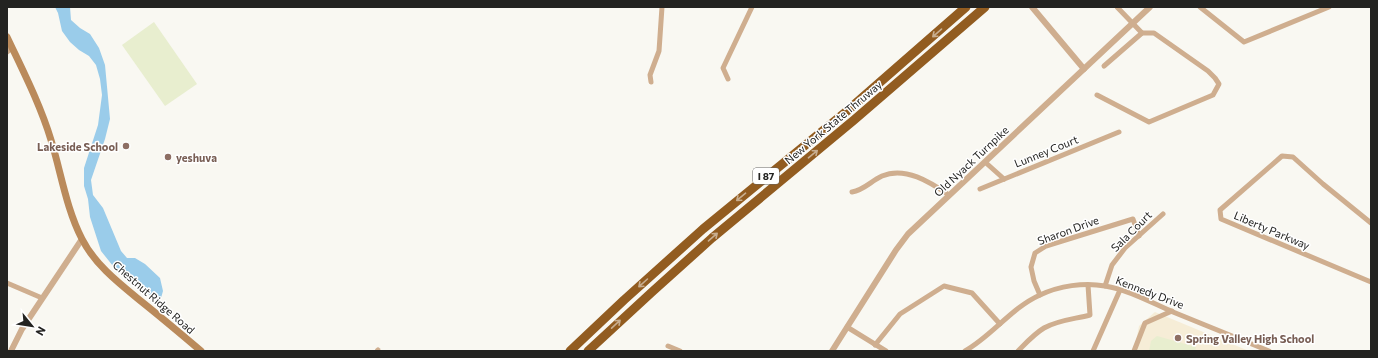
<svg xmlns="http://www.w3.org/2000/svg" width="1378" height="358" viewBox="0 0 1378 358" font-family="Commissioner,sans-serif">
<style>
.education{fill:#f6edd7}
.green{fill:#e8eecf}
.water{fill:#9accea}
.lines{fill:none;stroke-linecap:round;stroke-linejoin:round}
.minor{stroke:#cfae8f;stroke-width:5}
.tertiary{stroke:#cfae8f;stroke-width:6}
.secondary{stroke:#ba8a5b;stroke-width:7}
.motorway{stroke:#925c20;stroke-width:9}
.oneway{stroke:#c8ae90}
.education-dot{fill:#8d6e63;stroke:#fff;stroke-width:1.5}
.labels{text-anchor:middle;dominant-baseline:central;stroke-width:3;stroke-linejoin:round;paint-order:stroke}
.shield{fill:#fff;stroke:#656564;stroke-width:1}
.shield-label{font-size:10px;font-weight:bold;fill:#232321}
.street-label{font-size:11px;fill:#232321;stroke:#fff}
.education-label{font-size:11px;font-weight:bold;fill:#785e54;stroke:#fff;text-anchor:start}
</style>
<rect width="100%" height="100%" fill="#f9f8f2"/>
<path class="education" d="M1155 312 1249 351H1134L1139 326Z"/>
<g class="green">
<path d="M154 22 197 84 165 106 122 45Z"/>
<path d="M1157 336 1196 347 1195 351H1149L1151 341Z"/>
</g>
<path class="water" d="M55 7H70L71 20 80 28 90 34 99 48 105 65 110 119 105 139 91 180 93 195 103 208 121 251 127 258H135L145 264 160 278 163 291 161 298 153 297 126 279 113 266 101 251 90 217 88 199 84 186V168L98 125 102 95 100 79 96 65 89 56 79 50 70 42 62 31 58 13Z"/>
<g class="lines">
<g class="minor">
<path d="M1117 7 1142 33"/>
<path d="M1200 7 1244 42 1329 7"/>
<path d="M7 52 12 48"/>
<path d="M728 79 723 68 752 7"/>
<path d="M651 82 650 75 659 51 662 7"/>
<path d="M1097 95 1149 122 1213 95 1219 84 1215 78 1208 71 1154 33H1142L1104 66"/>
<path d="M985 162 1004 179"/>
<path d="M980 189 1119 132"/>
<path d="M852 192C864 190 871 181 882 176 905 166 930 182 949 195"/>
<path d="M1371 223 1323 184 1293 157 1282 156 1220 210 1221 219 1371 282"/>
<path d="M7 283 42 298"/>
<path d="M1105 286 1112 265 1125 248 1163 214"/>
<path d="M1040 295 1034 281 1031 267 1035 253 1046 246 1133 219 1139 236"/>
<path d="M847 327 886 351"/>
<path d="M875 345 900 314 944 286 972 293 1000 324"/>
<path d="M668 346 680 351"/>
<path d="M377 351 378 350"/>
<path d="M965 351C992 336 1011 308 1040 295 1059 286 1084 282 1105 286 1129 290 1152 303 1173 312 1205 325 1237 338 1269 351"/>
<path d="M1018 351C1026 343 1034 334 1044 328 1058 320 1075 319 1090 315L1088 285"/>
<path d="M1093 351 1120 290"/>
<path d="M1134 351 1145 323 1172 311"/>
</g>
<g class="tertiary">
<path d="M1032 7 1084 69"/>
<path d="M11 351 22 329 82 239"/>
<path d="M832 351 896 250 908 234 1150 7"/>
</g>
<path class="secondary" d="M7 37C23 71 40 104 51 140 61 172 66 208 82 239 95 265 120 284 142 302 162 318 181 334 201 351"/>
<g class="motorway">
<path d="M570 351 624 300 703 229 847 111 966 7"/>
<path d="M588 351 652 292 712 238 854 120 985 7"/>
</g>
</g>
<defs><path id="oneway-shaft" d="M-6 0H5M1.5-3L5.5 0L1.5 3" fill="none" stroke-width="1.6" stroke-linecap="round" stroke-linejoin="round"/></defs>
<g class="oneway">
<use href="#oneway-shaft" transform="translate(937 33) rotate(139)"/>
<use href="#oneway-shaft" transform="translate(813 154) rotate(-40)"/>
<use href="#oneway-shaft" transform="translate(741 197) rotate(140)"/>
<use href="#oneway-shaft" transform="translate(713 237) rotate(-41)"/>
<use href="#oneway-shaft" transform="translate(643 283) rotate(138)"/>
<use href="#oneway-shaft" transform="translate(616 324) rotate(-43)"/>
</g>
<g class="education-dot">
<circle cx="126" cy="146" r="4"/>
<circle cx="168" cy="157" r="4"/>
<circle cx="1178" cy="338" r="4"/>
</g>
<g class="labels">
<rect class="shield" x="753" y="168" width="26" height="16" rx="3"/>
<g class="shield-label">
<text x="766" y="176">I 87</text>
</g>
<g class="street-label">
<text transform="translate(833 122) rotate(-40)">New York State Thruway</text>
<text transform="translate(1046 151) rotate(-22)">Lunney Court</text>
<text transform="translate(971 161) rotate(-43)">Old Nyack Turnpike</text>
<text transform="translate(1068 230) rotate(-20)">Sharon Drive</text>
<text transform="translate(1272 230) rotate(23)">Liberty Parkway</text>
<text transform="translate(1131 231) rotate(-45)">Sala Court</text>
<text transform="translate(1150 292) rotate(21)">Kennedy Drive</text>
<text transform="translate(154 297) rotate(41)">Chestnut Ridge Road</text>
</g>
<g class="education-label">
<text x="118" y="146" text-anchor="end">Lakeside School</text>
<text x="176" y="157">yeshuva</text>
<text x="1186" y="338">Spring Valley High School</text>
</g>
</g>
<rect width="1378" height="358" fill="none" stroke="#232321" stroke-width="16"/>
<g transform="translate(32 326) rotate(120)" stroke="#ffffff" stroke-width="3" paint-order="stroke">
<path d="M0-3L7 15L0 10L-7 15Z" fill="#232321"/>
<text y="-6" font-size="11" font-weight="bold" text-anchor="middle" fill="#232321">N</text>
</g>
</svg>
